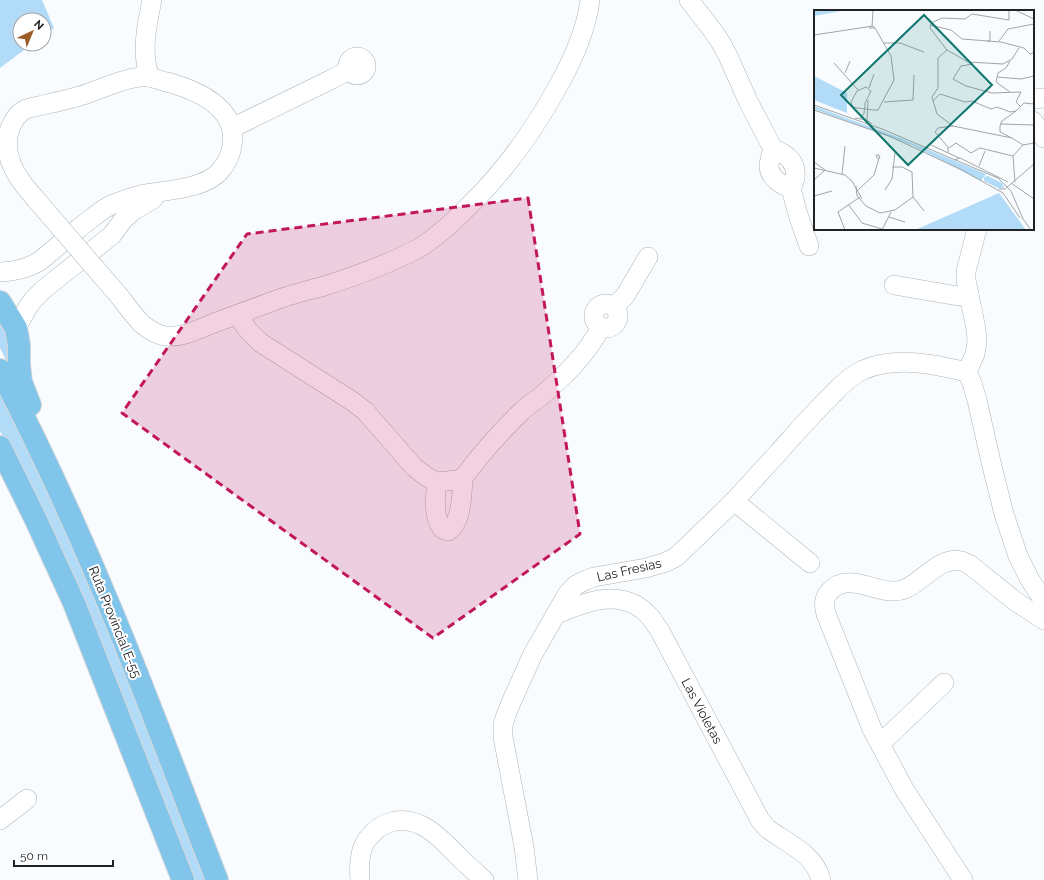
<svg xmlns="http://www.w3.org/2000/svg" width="1044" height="880" viewBox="0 0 1044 880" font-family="Raleway,sans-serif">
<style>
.green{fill:#b2dbf7}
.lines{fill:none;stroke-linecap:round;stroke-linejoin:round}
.minor-casing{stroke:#aeb4b8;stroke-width:20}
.major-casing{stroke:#d7d7d8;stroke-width:24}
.minor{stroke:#fff;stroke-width:19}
.major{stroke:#81c5eb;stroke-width:22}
.minor-bridge-casing{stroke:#aeb4b8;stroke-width:20;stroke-linecap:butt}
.minor-bridge{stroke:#fff;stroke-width:19}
.marked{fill:#c2185b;fill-opacity:0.2;stroke:#c2185b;stroke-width:3;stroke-dasharray:8 5;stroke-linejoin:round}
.labels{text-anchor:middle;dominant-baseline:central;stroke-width:4;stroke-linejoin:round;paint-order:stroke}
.street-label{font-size:13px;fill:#202224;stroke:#fff}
.inset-road{fill:none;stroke:#a2a5a7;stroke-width:1}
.view{fill:#0f766e;fill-opacity:0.15;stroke:#0f766e;stroke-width:2}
.inset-edge{fill:none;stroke:#202224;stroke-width:2}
</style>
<rect width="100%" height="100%" fill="#f8fcff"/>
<g class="green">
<path d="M0 0H42L54 28 44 35V20H20V44H32L0 68Z"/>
<path d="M0 318 8 333V364L0 348Z"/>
<path d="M0 385 47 481 212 880H191L15 460 0 431Z"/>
</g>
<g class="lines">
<g class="minor-casing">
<g id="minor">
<path d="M689 0 713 31 721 43 728 56 748 101 773 149C787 154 797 162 795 178 794 182 793 184 792 187 791 191 793 196 794 199 797 215 804 231 809 246"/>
<circle cx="357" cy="66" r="9"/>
<path d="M149 77C148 72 147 67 146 62 143 42 148 20 152 0"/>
<path d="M1033 99 1044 98"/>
<path d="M1033 121 1044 138"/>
<path d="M232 128 332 79 349 70"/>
<path d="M773 149C771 155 769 161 769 167 770 178 782 186 791 188"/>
<path d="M0 272C16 271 26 269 40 261 53 250 66 239 79 228 90 220 99 211 111 205 120 201 130 198 140 195 163 190 204 190 220 171 227 163 231 155 232 145 238 107 196 90 167 82 161 81 155 78 149 77 129 75 100 90 80 96 69 99 58 102 47 104 40 106 31 107 24 110 17 114 14 120 11 126 0 153 16 177 33 196"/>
<path d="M894 285 958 296 969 294"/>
<path d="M120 297C127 306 134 316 142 324 148 329 158 335 165 336 182 338 199 329 214 323 233 316 252 309 271 302 288 295 306 291 324 286 356 276 389 264 419 248 437 237 453 222 468 207 503 173 532 133 556 90 572 62 586 32 590 0"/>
<circle cx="606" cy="316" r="12"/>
<path d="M614 307 625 296 648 257"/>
<path d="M238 314C245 328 250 333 261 343L352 401 365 411 414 467 427 477 437 482 457 480 463 478C481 454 500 432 522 411 527 406 533 402 539 398 563 377 586 356 601 327"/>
<path d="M16 328 28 307 33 300 44 289 112 235 123 220 133 211 153 199"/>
<path d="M967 372 972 383 977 400 991 462 1004 514 1018 556 1030 580 1044 601"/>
<path d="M967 372 975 354 977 342 976 329 966 280V271L977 229"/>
<path d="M437 482C435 495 432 528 448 531 462 523 462 493 463 478"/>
<path d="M734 501 810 563"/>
<path d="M555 615C586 601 625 586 651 618 654 622 657 627 660 631L760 820C763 823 765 827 768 829 788 844 814 853 821 880"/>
<path d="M880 744 944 683"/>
<path d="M0 820 27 799"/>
<path d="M360 880C359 868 359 852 366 841 368 838 371 835 374 832 379 826 388 823 395 821 422 817 440 838 457 855 466 864 475 872 484 880"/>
<path d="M528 880 524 847 503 737V725L506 715 513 698 533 654 568 593 576 585 586 580 594 577 646 568 666 562 676 557C696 538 716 519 735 500 750 484 764 468 778 453 796 433 813 413 832 395 841 385 850 376 863 370 896 356 934 364 967 372"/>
<path d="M963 880 904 789 872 729 826 614C824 605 823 600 829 592 849 568 880 599 905 589 922 582 940 556 961 561 963 561 966 563 969 564L1015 601 1044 620"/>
</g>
</g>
<g class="major-casing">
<g id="major">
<path d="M0 302 16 328 19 345V364L21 382 30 405"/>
<path d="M0 370C41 449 78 530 112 612 149 701 182 791 217 880"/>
<path d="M0 447 35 518 74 603 183 880"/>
</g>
</g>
<use href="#minor" class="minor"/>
<use href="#major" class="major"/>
<g class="minor-bridge-casing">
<path id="minor-bridge" d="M33 196 120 297"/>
</g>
<use href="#minor-bridge" class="minor-bridge"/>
</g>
<path class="marked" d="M528 198 580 534 433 638 122 413 247 234Z"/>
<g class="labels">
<g class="street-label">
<text transform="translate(629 570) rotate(-13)">Las Fresias</text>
<text transform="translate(115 622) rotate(68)">Ruta Provincial E-55</text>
<text transform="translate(702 711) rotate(62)">Las Violetas</text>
</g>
</g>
<g transform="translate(814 10)">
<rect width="220" height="220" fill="#f8fcff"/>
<path d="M0 0H32L0 6ZM0 66 33 83V103L0 90ZM0 96 86 128 172 164 167 171 100 136 0 99ZM174 166 188 173 190 177 186 179 170 171V167ZM185 183 212 220H101Z" fill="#b2dbf7"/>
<path class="inset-road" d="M195 0V10L158 4 151 9 128 8 117 13 116 18 133 40 154 52 189 54 198 49 205 38M201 0 220 9M116 15 137 20 148 29 187 32 210 38 216 44 220 42M58 17 59 0M0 25 59 16 61 18H55M173 31H176V21M185 31 194 19 220 14M69 33H86L110 42M133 40 124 48V78L118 87 123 104 139 116 198 128 209 135 220 133M196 51 192 58 184 63 182 72 196 82M20 53 44 80M159 54 147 56 139 69 152 76 178 83 207 82 202 92 206 96M31 63 36 51M183 67 207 69 220 66M55 78 60 64M119 91 126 84 151 92 158 91 177 99 183 97 196 102 202 101 210 93 220 94M70 92 99 90 100 65M0 95 68 119 184 168 197 181 209 209 217 220M0 100 75 126 148 160 189 183 206 208M41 108 53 110 58 114M46 108 50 104V103L51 95V93L57 81 52 77 43 81 37 92 39 97 43 98H44L59 100H64L80 70 77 46 61 18M53 110 54 90M186 114 220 115M196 127 186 122V116L188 111 202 101M117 135 145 148M135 138 142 133 157 143 166 138 199 146 209 135M134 143V137L121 122 124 118 139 116M65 145 66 148H63L62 145ZM199 146 201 172M140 150 146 148 194 172M0 152 11 160 0 170M165 156 171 141M78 157H88L98 162 99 187 110 201M0 158 31 165 38 171 48 189M28 164 31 136M197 173 220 189M198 173 220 154M42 176 43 186 52 196 66 203 81 200 99 187M185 179H191L198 173M71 180 78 169 81 143M43 181 60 165 65 148M0 186 18 181M34 194 48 213 68 219M75 207 91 212M31 220 24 202 46 187M68 220 77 202"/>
<path class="view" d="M110 5 178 75 94 155 27 85Z"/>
<rect width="220" height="220" class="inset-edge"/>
</g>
<g transform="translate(32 32) rotate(44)"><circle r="19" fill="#ffffff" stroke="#a6a7a7"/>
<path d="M0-3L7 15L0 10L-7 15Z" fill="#9c5c25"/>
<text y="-6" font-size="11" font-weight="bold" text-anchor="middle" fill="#202224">N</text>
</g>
<path d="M14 860v6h99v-6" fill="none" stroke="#202224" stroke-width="2"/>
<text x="20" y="860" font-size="12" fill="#202224" stroke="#ffffff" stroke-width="3" paint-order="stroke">50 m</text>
</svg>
